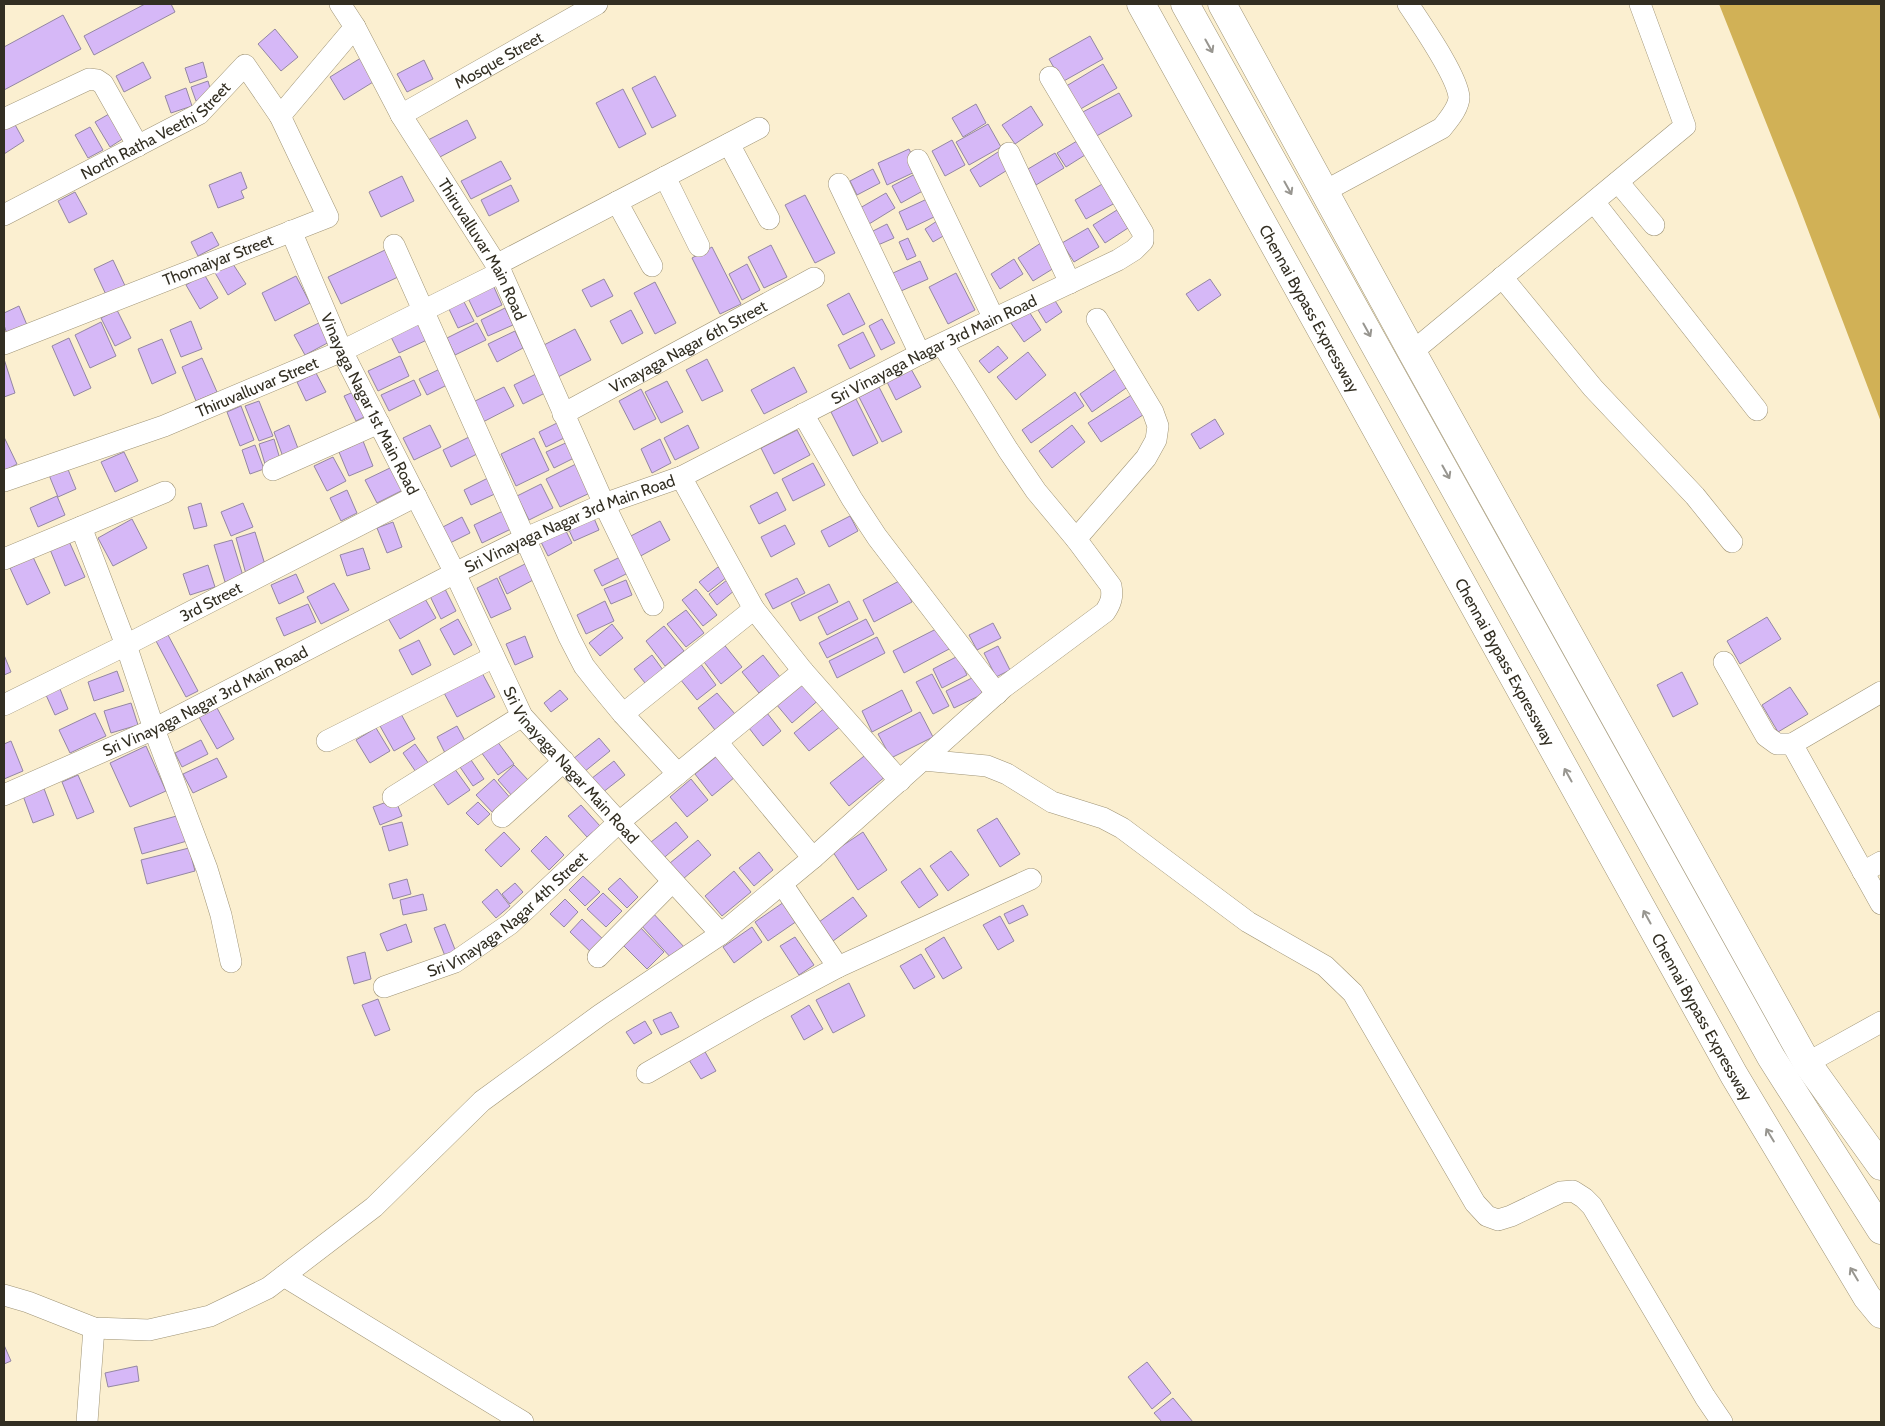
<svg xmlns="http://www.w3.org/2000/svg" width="1885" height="1426" viewBox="0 0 1885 1426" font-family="Cabin,sans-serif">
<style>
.water{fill:#d1b156}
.building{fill:#d6b8f7;stroke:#9487a3}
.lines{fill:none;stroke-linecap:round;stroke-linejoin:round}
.street-casing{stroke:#9f9476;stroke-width:22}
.secondary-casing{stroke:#9f9476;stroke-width:29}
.highway-casing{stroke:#9f9476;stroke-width:29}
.street{stroke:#fff;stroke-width:21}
.secondary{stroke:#fff;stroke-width:28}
.highway{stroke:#fff;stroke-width:28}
.oneway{stroke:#989690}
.labels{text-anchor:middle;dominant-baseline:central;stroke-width:5;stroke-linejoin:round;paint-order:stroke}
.street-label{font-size:16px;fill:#322e22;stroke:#fdfdfd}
</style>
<rect width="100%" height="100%" fill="#fbefd0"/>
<path class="water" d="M1719 4H1881V422L1796 198Z"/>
<g class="building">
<path d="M145 4H171L175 12 94 55 84 36Z"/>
<path d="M63 15 81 49 4 90V47Z"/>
<path d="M275 29 298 57 281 71 258 44Z"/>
<path d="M1090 36 1103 59 1062 82 1049 59Z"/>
<path d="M364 56 378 79 344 100 330 77Z"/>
<path d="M424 60 433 79 407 92 397 74Z"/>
<path d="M143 62 151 78 124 92 116 76Z"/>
<path d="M203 62 207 77 190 83 185 68Z"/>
<path d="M1103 64 1117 88 1077 111 1063 88Z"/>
<path d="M655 76 676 116 652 128 632 88Z"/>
<path d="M208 81 212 95 196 101 191 87Z"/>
<path d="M186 88 192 106 171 113 165 96Z"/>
<path d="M623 89 646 134 619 148 596 103Z"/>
<path d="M1119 93 1132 116 1093 138 1079 114Z"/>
<path d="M976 104 986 123 963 137 952 118Z"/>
<path d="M1031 106 1043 125 1015 144 1002 125Z"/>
<path d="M109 114 124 138 110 147 95 122Z"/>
<path d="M467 120 476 138 438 158 428 140Z"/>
<path d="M13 121 24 141 4 154V127Z"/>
<path d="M988 124 1001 147 969 165 956 142Z"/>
<path d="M90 127 103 150 88 158 75 135Z"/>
<path d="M952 140 965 165 945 176 932 151Z"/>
<path d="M1077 141 1085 155 1066 167 1057 153Z"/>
<path d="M909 149 919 170 887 185 878 163Z"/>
<path d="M998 152 1009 169 980 187 970 170Z"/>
<path d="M1055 153 1064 168 1036 185 1028 169Z"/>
<path d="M501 161 511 179 471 199 461 181Z"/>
<path d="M873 169 880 183 857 195 850 181Z"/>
<path d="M241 172 247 188 241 191 244 198 218 208 209 185Z"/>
<path d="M919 172 928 188 901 203 892 186Z"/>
<path d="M402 176 414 201 381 217 369 192Z"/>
<path d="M1104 183 1115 203 1086 219 1075 200Z"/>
<path d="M511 185 519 201 489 216 481 200Z"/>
<path d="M75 192 87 214 69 223 58 201Z"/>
<path d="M886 193 895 208 869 224 860 208Z"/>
<path d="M805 195 835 253 815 263 785 205Z"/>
<path d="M927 199 936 216 907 230 899 212Z"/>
<path d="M1117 210 1128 228 1105 243 1093 225Z"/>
<path d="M937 221 945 235 933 242 925 229Z"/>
<path d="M887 224 894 238 878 245 871 232Z"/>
<path d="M1088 228 1099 247 1074 262 1062 243Z"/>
<path d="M212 232 219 245 198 256 191 242Z"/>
<path d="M908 238 916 256 907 260 899 242Z"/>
<path d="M1044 241 1059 265 1033 281 1018 258Z"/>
<path d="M771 245 787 277 764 288 748 257Z"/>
<path d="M712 247 741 304 720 314 692 258Z"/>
<path d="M385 250 398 277 341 304 328 277Z"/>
<path d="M1014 259 1023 274 1000 289 991 274Z"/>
<path d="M113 260 127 290 108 299 94 269Z"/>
<path d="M231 261 246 284 228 295 214 271Z"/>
<path d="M920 261 928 279 901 291 893 273Z"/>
<path d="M747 264 760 290 742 300 729 274Z"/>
<path d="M956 273 975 310 948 324 929 287Z"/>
<path d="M204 274 218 298 200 309 186 285Z"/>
<path d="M296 276 310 303 275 321 262 293Z"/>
<path d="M604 279 613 296 591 307 582 290Z"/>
<path d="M1210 279 1221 295 1198 311 1186 294Z"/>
<path d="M655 282 676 323 655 334 634 293Z"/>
<path d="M493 285 502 305 477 317 468 298Z"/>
<path d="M849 293 865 324 843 335 827 305Z"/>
<path d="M1054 299 1062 312 1046 323 1038 310Z"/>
<path d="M463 300 474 321 458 328 448 307Z"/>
<path d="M19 306 27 325 7 334 4 325V313Z"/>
<path d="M1026 307 1041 330 1024 342 1008 319Z"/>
<path d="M505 308 513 325 488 336 481 320Z"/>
<path d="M117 310 131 338 115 346 101 318Z"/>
<path d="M631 310 643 333 622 344 610 321Z"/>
<path d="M882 319 895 343 881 350 869 326Z"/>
<path d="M191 321 202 349 181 357 170 330Z"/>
<path d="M323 321 333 340 305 355 294 335Z"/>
<path d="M101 322 116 356 90 368 75 335Z"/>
<path d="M421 323 429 339 399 353 391 337Z"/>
<path d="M477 323 486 340 455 355 447 338Z"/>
<path d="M575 329 591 360 558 377 542 346Z"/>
<path d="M515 331 523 348 497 362 488 344Z"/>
<path d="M863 332 875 356 850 369 838 345Z"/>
<path d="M69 338 91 388 74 396 52 346Z"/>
<path d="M162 339 176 373 152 384 138 349Z"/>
<path d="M998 346 1008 358 989 373 979 361Z"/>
<path d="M1028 352 1046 375 1016 400 997 377Z"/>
<path d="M400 356 409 376 378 391 368 371Z"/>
<path d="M202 358 217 392 196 401 182 367Z"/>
<path d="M4 359 15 393 4 397Z"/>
<path d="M707 359 723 391 702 401 686 370Z"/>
<path d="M794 367 807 392 764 414 751 390Z"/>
<path d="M442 368 449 384 427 395 419 379Z"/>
<path d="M1117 368 1129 386 1092 412 1080 394Z"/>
<path d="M911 369 921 387 896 400 887 382Z"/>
<path d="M540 372 549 391 523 404 514 385Z"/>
<path d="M316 373 326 392 306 401 297 382Z"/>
<path d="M414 380 421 395 389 411 381 395Z"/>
<path d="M667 381 683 412 661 423 645 392Z"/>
<path d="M504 387 514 406 481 423 471 403Z"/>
<path d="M879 387 902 432 882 442 859 397Z"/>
<path d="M641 389 656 419 634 430 619 401Z"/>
<path d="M358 390 370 414 356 421 344 396Z"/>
<path d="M1075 392 1084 406 1031 443 1022 430Z"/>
<path d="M1133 394 1146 413 1101 442 1088 423Z"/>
<path d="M856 399 878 443 853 456 831 412Z"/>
<path d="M259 401 273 436 259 441 245 406Z"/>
<path d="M241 406 254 440 240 446 227 412Z"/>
<path d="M1215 419 1224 434 1200 449 1191 434Z"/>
<path d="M561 421 568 436 546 447 539 432Z"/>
<path d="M289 425 299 451 283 457 274 432Z"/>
<path d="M430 425 441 447 414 460 403 438Z"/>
<path d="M688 425 699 448 675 460 664 438Z"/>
<path d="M1072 425 1085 442 1052 468 1039 451Z"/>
<path d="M797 430 810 455 774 474 761 448Z"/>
<path d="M475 434 483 451 451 467 443 450Z"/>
<path d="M4 437 17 464 4 471Z"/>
<path d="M534 438 549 470 516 486 501 454Z"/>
<path d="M274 439 280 459 265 464 259 444Z"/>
<path d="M660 439 671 463 652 473 641 449Z"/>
<path d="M363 441 373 466 349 476 339 452Z"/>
<path d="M570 441 578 456 554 468 546 452Z"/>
<path d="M255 445 264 469 250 474 242 450Z"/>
<path d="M124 452 138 481 115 492 101 462Z"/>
<path d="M333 457 346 481 327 491 314 466Z"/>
<path d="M578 463 592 492 560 507 546 479Z"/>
<path d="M813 463 825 485 793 501 782 479Z"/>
<path d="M67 467 76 489 58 497 49 475Z"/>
<path d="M392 467 403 490 377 503 365 480Z"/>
<path d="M492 476 499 492 471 505 464 490Z"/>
<path d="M541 484 553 508 529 520 517 496Z"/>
<path d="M347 490 357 513 341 521 330 498Z"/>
<path d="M777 492 786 510 759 524 750 506Z"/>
<path d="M57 496 65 515 38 527 30 508Z"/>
<path d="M201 503 207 526 194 529 188 507Z"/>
<path d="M243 503 253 527 231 536 221 512Z"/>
<path d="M503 511 511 529 482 543 474 525Z"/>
<path d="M593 516 599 530 574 541 568 528Z"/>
<path d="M850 516 858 531 829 547 821 531Z"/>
<path d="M462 517 470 533 448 544 441 528Z"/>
<path d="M132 519 147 548 113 566 98 538Z"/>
<path d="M660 521 670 540 635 559 625 539Z"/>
<path d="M393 522 402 547 387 553 377 528Z"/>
<path d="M785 525 795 544 771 557 761 537Z"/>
<path d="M565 529 572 543 548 556 541 542Z"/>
<path d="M255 532 266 568 246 574 236 538Z"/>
<path d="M68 539 85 577 65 586 49 547Z"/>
<path d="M232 540 243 576 225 582 214 545Z"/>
<path d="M363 548 370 569 347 576 340 555Z"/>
<path d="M622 556 630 572 602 586 594 570Z"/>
<path d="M33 557 50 593 27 605 10 568Z"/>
<path d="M527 563 535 579 507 594 499 577Z"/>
<path d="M208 565 215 587 190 595 183 574Z"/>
<path d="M718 567 727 577 708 592 699 582Z"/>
<path d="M296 574 304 592 279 604 271 585Z"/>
<path d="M497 578 511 609 491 618 477 588Z"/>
<path d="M797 578 805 593 773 609 765 594Z"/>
<path d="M626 580 632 595 611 604 604 589Z"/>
<path d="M727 580 735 590 717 605 709 594Z"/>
<path d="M901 580 912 602 874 622 863 600Z"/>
<path d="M334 583 349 610 321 624 307 597Z"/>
<path d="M829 584 838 602 800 621 791 603Z"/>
<path d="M444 587 456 611 441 619 429 594Z"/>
<path d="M696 589 717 615 703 626 682 600Z"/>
<path d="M424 597 436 618 400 639 388 618Z"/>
<path d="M605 601 614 621 586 634 577 615Z"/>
<path d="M849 601 858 619 827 635 818 617Z"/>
<path d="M308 604 316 622 284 636 276 618Z"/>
<path d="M686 610 704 633 686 647 667 624Z"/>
<path d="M1767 617 1781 639 1740 664 1727 641Z"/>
<path d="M458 619 472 645 454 655 440 629Z"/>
<path d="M866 619 874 634 827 658 819 643Z"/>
<path d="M993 623 1001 638 977 650 969 635Z"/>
<path d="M612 624 623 638 600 656 589 643Z"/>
<path d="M664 626 684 651 665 666 646 641Z"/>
<path d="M940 627 951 648 904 673 893 651Z"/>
<path d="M168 635 198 691 186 697 156 641Z"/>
<path d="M525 636 533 657 515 665 506 644Z"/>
<path d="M877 637 885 653 837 678 829 661Z"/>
<path d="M419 640 431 665 412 675 399 650Z"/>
<path d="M722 642 742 667 721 684 701 658Z"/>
<path d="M998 646 1010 670 996 677 984 653Z"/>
<path d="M4 655 11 672 4 675Z"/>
<path d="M652 655 663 670 645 683 634 669Z"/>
<path d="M763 655 780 677 759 693 742 672Z"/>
<path d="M958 656 967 675 942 688 933 669Z"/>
<path d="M700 663 716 685 697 700 680 679Z"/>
<path d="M117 671 124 691 94 701 88 682Z"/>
<path d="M481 671 495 697 457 717 443 691Z"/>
<path d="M1682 672 1698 704 1673 717 1657 685Z"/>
<path d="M932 674 949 706 933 714 916 682Z"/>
<path d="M974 677 983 694 954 708 946 691Z"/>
<path d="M806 679 821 698 792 723 776 704Z"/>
<path d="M1790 687 1808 714 1778 732 1762 705Z"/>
<path d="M60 689 68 709 55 715 46 695Z"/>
<path d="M560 690 568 699 551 712 544 703Z"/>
<path d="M902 690 912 711 872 732 862 711Z"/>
<path d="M717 693 735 714 715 730 698 708Z"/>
<path d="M131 703 138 725 111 733 104 711Z"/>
<path d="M826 707 841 726 809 751 794 733Z"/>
<path d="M217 708 234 739 217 749 199 717Z"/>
<path d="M920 712 933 737 891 758 878 734Z"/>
<path d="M95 713 106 736 70 753 59 730Z"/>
<path d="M767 713 781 731 763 746 749 728Z"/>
<path d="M401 714 415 739 394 751 380 726Z"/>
<path d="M457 726 469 748 448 759 437 737Z"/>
<path d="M376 728 390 751 370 763 356 740Z"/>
<path d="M599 738 610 751 584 772 573 759Z"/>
<path d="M201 740 208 754 182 767 175 753Z"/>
<path d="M11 741 23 771 4 779V744Z"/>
<path d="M497 741 514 764 498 775 481 752Z"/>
<path d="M415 744 431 767 418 775 403 753Z"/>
<path d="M146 746 166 791 130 807 110 763Z"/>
<path d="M868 753 886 776 849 806 830 783Z"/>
<path d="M717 756 735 777 712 796 695 774Z"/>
<path d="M217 758 227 777 193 793 183 774Z"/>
<path d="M471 760 484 779 473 786 460 767Z"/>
<path d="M614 761 625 775 598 796 587 782Z"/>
<path d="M514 765 529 781 513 797 498 780Z"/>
<path d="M454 768 470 790 448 805 432 782Z"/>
<path d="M78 775 94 812 77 819 62 782Z"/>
<path d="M494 779 512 800 495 815 476 795Z"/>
<path d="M691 779 708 800 687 817 670 797Z"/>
<path d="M43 786 54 815 33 823 22 793Z"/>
<path d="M395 799 402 816 380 825 373 807Z"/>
<path d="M478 802 490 814 478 825 466 813Z"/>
<path d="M581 805 600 826 587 837 568 816Z"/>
<path d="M180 815 187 841 142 854 134 828Z"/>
<path d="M997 818 1020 854 1000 867 977 830Z"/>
<path d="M402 822 408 845 389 851 382 827Z"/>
<path d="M676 822 688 837 659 862 646 846Z"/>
<path d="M504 832 520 849 501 867 485 850Z"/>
<path d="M863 832 887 870 858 890 833 852Z"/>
<path d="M546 836 564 855 549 870 531 851Z"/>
<path d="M698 840 711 855 683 879 670 863Z"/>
<path d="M189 848 195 871 147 884 141 860Z"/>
<path d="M951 851 969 875 948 891 930 866Z"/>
<path d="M759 852 773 870 754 886 739 868Z"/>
<path d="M920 868 938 895 919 908 901 882Z"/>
<path d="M734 871 751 892 722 916 705 896Z"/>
<path d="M583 876 600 892 585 906 569 890Z"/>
<path d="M620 878 638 897 627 908 608 889Z"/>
<path d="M407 879 411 894 393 899 389 884Z"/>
<path d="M515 883 523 892 510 904 502 894Z"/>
<path d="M497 889 510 906 496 918 482 902Z"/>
<path d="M603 893 622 911 606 927 587 909Z"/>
<path d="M423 894 427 910 403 915 400 900Z"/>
<path d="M853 897 867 916 833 941 819 922Z"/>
<path d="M565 899 578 912 564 927 550 914Z"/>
<path d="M784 902 797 921 768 941 755 922Z"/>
<path d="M1023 905 1028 915 1009 924 1004 914Z"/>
<path d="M652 912 685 948 673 960 640 924Z"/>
<path d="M1000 916 1014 941 998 950 983 925Z"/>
<path d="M582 919 607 943 595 956 570 932Z"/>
<path d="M406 924 412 942 387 951 380 934Z"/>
<path d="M445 924 456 952 445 956 434 928Z"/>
<path d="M638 925 664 952 647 969 620 942Z"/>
<path d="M752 927 762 942 734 963 723 947Z"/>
<path d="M795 937 814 965 799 975 780 946Z"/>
<path d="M944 937 962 968 943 979 925 949Z"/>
<path d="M365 952 371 979 354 984 347 957Z"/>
<path d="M921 954 935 977 914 989 900 966Z"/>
<path d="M849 983 865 1016 833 1033 816 1000Z"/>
<path d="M378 999 390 1030 375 1036 362 1005Z"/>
<path d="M809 1005 823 1029 804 1040 791 1016Z"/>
<path d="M671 1012 679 1027 661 1035 653 1020Z"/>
<path d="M645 1021 652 1033 634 1044 626 1032Z"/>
<path d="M704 1050 716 1071 701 1079 689 1060Z"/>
<path d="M4 1345 11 1361 4 1364Z"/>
<path d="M1147 1362 1171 1393 1152 1409 1128 1377Z"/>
<path d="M137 1366 139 1381 108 1387 105 1373Z"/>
<path d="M1173 1398 1193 1422H1162L1154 1413Z"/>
</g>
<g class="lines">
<g class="street-casing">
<g id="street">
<path id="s1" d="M340 4 355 27 401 115 501 272 604 504 653 605"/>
<path id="s2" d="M401 115 597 4"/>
<path d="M280 116 355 27"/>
<path d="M4 119 89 79 97 80 103 84 138 146"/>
<path d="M729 144 769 219"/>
<path d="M1009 153 1070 283"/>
<path d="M918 160 994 319"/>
<path d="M665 177 699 246"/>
<path d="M1618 182 1654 225"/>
<path d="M839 184 920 354"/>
<path d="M1325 191 1442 128C1448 120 1459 108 1459 97 1457 75 1421 24 1408 4"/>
<path d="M617 202 652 266"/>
<path d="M1594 202 1757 410"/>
<path id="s3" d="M4 215 199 114 245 65 280 116 328 217 4 344"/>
<path id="s4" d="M291 231 342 351 455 573 522 716 721 934"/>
<path d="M394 245 569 637 584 666 599 685 623 714 678 774"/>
<path d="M496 265 759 128"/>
<path d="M1502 277 1593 388 1695 496 1732 542"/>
<path d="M1412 352 1685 126 1640 4"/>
<path id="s5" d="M563 414 814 278"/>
<path d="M803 414 852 499 877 537 997 694"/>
<path d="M273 470 379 423"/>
<path d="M681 477 754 609 803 671 900 781"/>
<path id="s6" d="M4 481 164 426 342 351 501 272"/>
<path d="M81 527 126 645 154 729 207 869 221 915 231 962"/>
<path d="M1076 539 1146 458 1156 440 1158 426 1153 412 1097 319"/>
<path d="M4 559 165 492"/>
<path d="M1724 662 1766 736 1777 744H1792"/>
<path d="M1881 692 1792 744 1881 904"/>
<path id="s7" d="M4 705 126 645 416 496"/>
<path d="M623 714 754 609"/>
<path d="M327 741 494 657"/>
<path d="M717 742 813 858"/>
<path d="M923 760 987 766 1007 774 1052 802 1103 818 1122 828 1248 922 1325 966 1353 993 1475 1203 1487 1216 1498 1220 1511 1216 1561 1192 1573 1191 1584 1198 1592 1206 1705 1397 1722 1422"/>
<path id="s8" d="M4 795 154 729 455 573 526 538 604 504 681 477 920 354 1118 260 1134 250 1143 241V233L1050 77"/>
<path d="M393 797 522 716"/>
<path d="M502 817 564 761"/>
<path d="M1863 872 1881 862"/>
<path d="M782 884 838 967"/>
<path d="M598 957 672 882"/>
<path id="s9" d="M384 987 455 962 510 924 618 823 803 671"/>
<path d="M1807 1063 1881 1022"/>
<path d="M647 1073 759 1009 838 967 1031 879"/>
<path d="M284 1276 523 1422"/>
<path d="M4 1295 28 1302 94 1328 149 1330 210 1316 268 1288 374 1207 482 1101 600 1015 721 934 813 858 1004 687 1105 612C1111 603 1113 597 1111 586L1076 539 1036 491 1008 450 942 344"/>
<path d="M87 1422 94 1328"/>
</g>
</g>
<g class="secondary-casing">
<path id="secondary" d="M1222 4 1412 352 1807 1063 1881 1166"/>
</g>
<g class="highway-casing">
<g id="highway">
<path id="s10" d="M1141 4 1734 1075 1867 1297 1881 1314"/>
<path d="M1185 4 1771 1057 1881 1230"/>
</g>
</g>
<use href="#street" class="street"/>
<use href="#secondary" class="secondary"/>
<use href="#highway" class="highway"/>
</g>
<defs><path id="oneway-shaft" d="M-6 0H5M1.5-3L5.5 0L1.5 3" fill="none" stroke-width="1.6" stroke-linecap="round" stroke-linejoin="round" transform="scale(1.25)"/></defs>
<g class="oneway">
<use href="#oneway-shaft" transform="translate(1209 46) rotate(61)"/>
<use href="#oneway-shaft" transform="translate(1288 188) rotate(61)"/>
<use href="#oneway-shaft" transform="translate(1367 330) rotate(61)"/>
<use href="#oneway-shaft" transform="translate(1446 472) rotate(61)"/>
<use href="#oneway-shaft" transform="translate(1568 775) rotate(-119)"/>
<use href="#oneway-shaft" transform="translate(1647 917) rotate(-119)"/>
<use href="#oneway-shaft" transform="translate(1770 1135) rotate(-121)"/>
<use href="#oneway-shaft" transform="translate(1854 1274) rotate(-121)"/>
</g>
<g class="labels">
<g class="street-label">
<text stroke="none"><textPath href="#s2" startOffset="112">Mosque Street</textPath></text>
<text stroke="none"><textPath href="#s3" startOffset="174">North Ratha Veethi Street</textPath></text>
<text stroke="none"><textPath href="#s1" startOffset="284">Thiruvalluvar Main Road</textPath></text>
<text transform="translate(218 260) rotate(-21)">Thomaiyar Street</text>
<text stroke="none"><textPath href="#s10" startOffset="348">Chennai Bypass Expressway</textPath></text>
<text stroke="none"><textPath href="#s5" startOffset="142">Vinayaga Nagar 6th Street</textPath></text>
<text stroke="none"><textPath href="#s8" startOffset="1032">Sri Vinayaga Nagar 3rd Main Road</textPath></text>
<text stroke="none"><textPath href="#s6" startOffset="270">Thiruvalluvar Street</textPath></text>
<text stroke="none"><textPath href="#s4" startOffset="190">Vinayaga Nagar 1st Main Road</textPath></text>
<text stroke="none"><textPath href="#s8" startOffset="628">Sri Vinayaga Nagar 3rd Main Road</textPath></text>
<text stroke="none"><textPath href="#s7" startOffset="231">3rd Street</textPath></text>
<text stroke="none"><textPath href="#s10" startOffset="752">Chennai Bypass Expressway</textPath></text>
<text stroke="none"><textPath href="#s8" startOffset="222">Sri Vinayaga Nagar 3rd Main Road</textPath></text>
<text stroke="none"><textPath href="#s4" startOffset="606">Sri Vinayaga Nagar Main Road</textPath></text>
<text stroke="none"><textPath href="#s9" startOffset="145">Sri Vinayaga Nagar 4th Street</textPath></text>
<text stroke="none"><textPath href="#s10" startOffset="1158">Chennai Bypass Expressway</textPath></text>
</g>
</g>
<rect width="1885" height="1426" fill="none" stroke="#322e22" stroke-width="10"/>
</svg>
